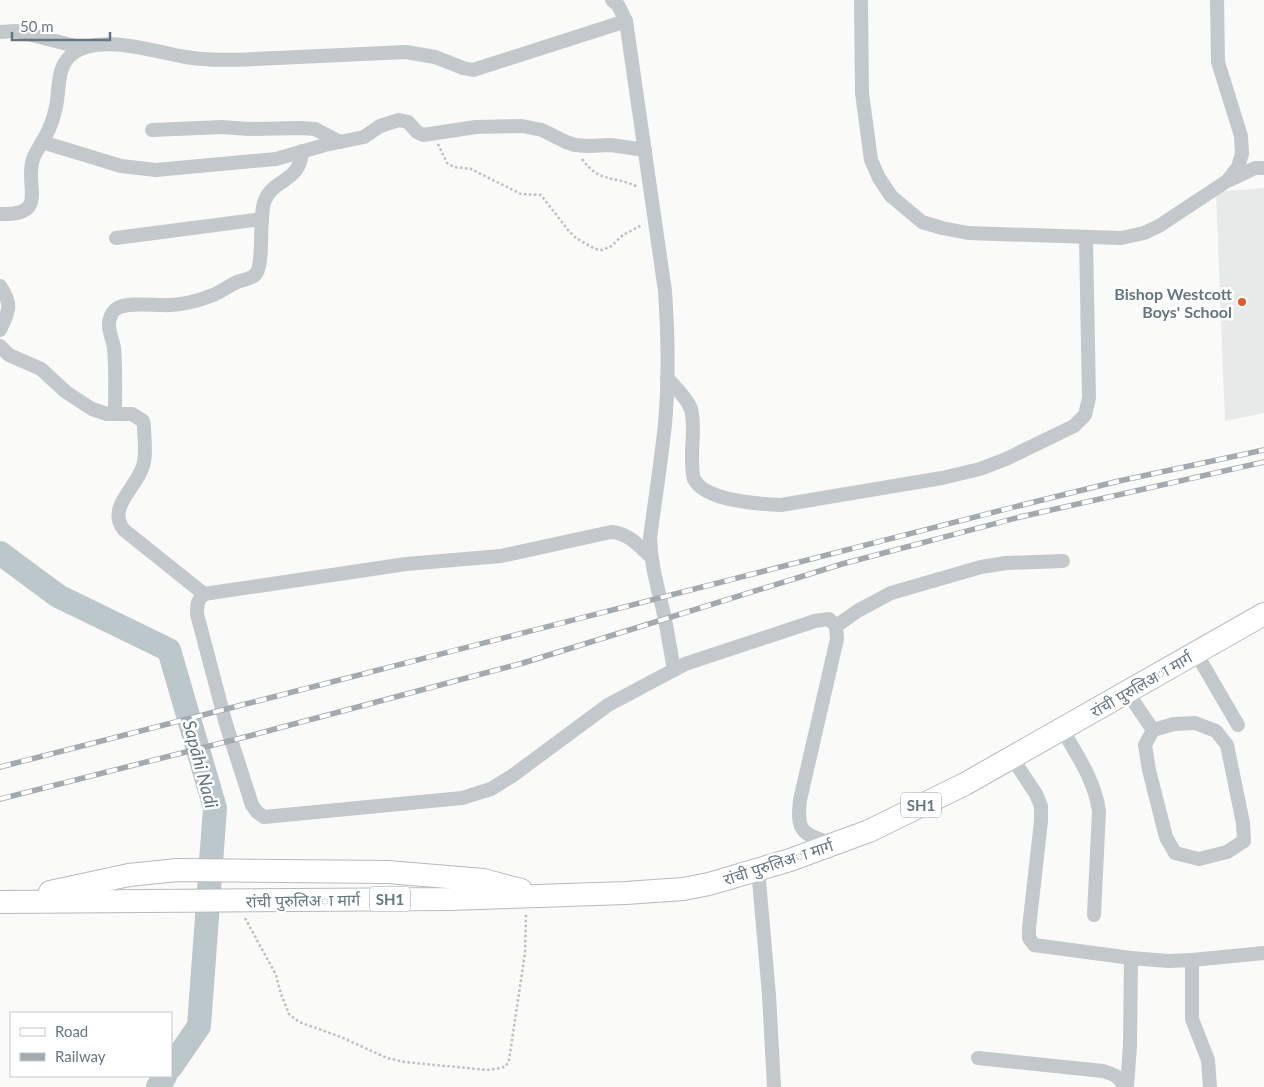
<svg xmlns="http://www.w3.org/2000/svg" width="1264" height="1087" viewBox="0 0 1264 1087" font-family="Lato,'Noto Sans Devanagari',sans-serif">
<style>
.built{fill:#e8e9e9}
.lines{fill:none;stroke-linecap:round;stroke-linejoin:round}
.river{stroke:#bbc7cb;stroke-width:24}
.primary-casing{stroke:#b5babe;stroke-width:24}
.path{stroke:#bbbfc2;stroke-width:2.5;stroke-dasharray:2.5 2.5;stroke-linecap:butt}
.street{stroke:#c3c8cc;stroke-width:14}
.primary{stroke:#fff;stroke-width:22}
.rail-casing{stroke:#a2aab0;stroke-width:5.5}
.rail{stroke:#fff;stroke-width:4;stroke-dasharray:11;stroke-linecap:butt}
.poi-dot{fill:#e4572e;stroke:#fff;stroke-width:2}
.labels{text-anchor:middle;dominant-baseline:central;stroke-width:5;stroke-linejoin:round;paint-order:stroke}
.shield{fill:#fff;stroke:#939fa8;stroke-width:1}
.shield-label{font-size:15px;font-weight:bold;fill:#657683}
.poi-label{font-size:16px;font-weight:bold;fill:#657683;stroke:#fff;text-anchor:end}
.street-label{font-size:16px;fill:#657683;stroke:#fff}
.water-label{font-size:18px;font-style:italic;fill:#60757c;stroke:#fff}
</style>
<rect width="100%" height="100%" fill="#fafaf8"/>
<path class="built" d="M1264 188V413L1225 421 1216 192Z"/>
<g class="lines">
<g class="river">
<path d="M0 553 58 596 169 650 215 808 199 1026 171 1067"/>
<path d="M158 1087 165 1076"/>
</g>
<g class="primary-casing">
<g id="primary">
<path d="M50 892 129 875 177 870 388 872 483 880 521 890"/>
<path d="M0 902 450 899 626 893 683 889 709 884 790 860 869 831 965 784 1264 614"/>
</g>
</g>
<g class="path">
<path d="M438 144 447 163 454 167 471 169 521 194 541 195 568 230 576 238 595 249 602 250 610 247 623 235 642 225"/>
<path d="M582 159C600 184 614 175 638 187"/>
<path d="M245 918 276 975 281 994 289 1014 299 1022 341 1037 387 1058 405 1062 487 1070 501 1068 506 1066 509 1060 525 953 526 913"/>
</g>
<g class="street">
<path d="M612 0 618 5 626 21 665 291C668 335 669 380 665 424 661 462 655 500 650 538 651 568 659 591 665 619 668 636 671 653 674 670"/>
<path d="M861 0 862 93 871 160 879 178 891 196 922 222 942 228 968 233 1121 238 1144 233 1159 226 1227 181 1238 167 1242 154 1241 136 1218 62 1217 0"/>
<path d="M0 32 16 31 83 48"/>
<path d="M152 130 222 127 248 129 301 128 315 129 340 142"/>
<path d="M42 142 121 166 156 170 276 159 325 145 364 137 380 126 399 120 408 122 417 132 423 135 476 127 522 126 542 130 566 142 575 145 588 146 611 145 645 150"/>
<path d="M1230 180 1255 168H1264"/>
<path d="M0 214C50 216 24 186 33 159 36 151 42 143 46 135 50 128 53 119 55 111 61 90 54 66 75 52 102 34 156 52 186 57 216 62 247 59 277 58 320 56 363 54 406 52L435 57 463 68 473 70 626 21"/>
<path d="M116 238 262 219"/>
<path d="M0 286C13 305 9 311 0 330"/>
<path d="M0 346 9 355 41 369 66 392 92 409 107 414H132L143 421 144 426C144 439 147 454 143 466 137 487 106 508 124 530L204 594 406 564 501 556 611 532C628 533 638 545 650 556"/>
<path d="M667 378C675 387 687 398 691 409 695 424 692 440 692 456 692 462 692 473 694 479 705 501 759 504 781 505L942 478 980 469 1006 459 1074 426 1085 415 1089 398 1086 238"/>
<path d="M115 413C115 392 116 370 114 348 113 340 108 331 109 322 110 318 112 311 116 309 126 302 150 305 161 305 178 306 198 301 213 295 222 291 229 286 237 282 243 280 250 279 255 275 265 266 258 216 265 200 275 177 300 183 302 151"/>
<path d="M204 594C197 600 197 606 197 614L226 724 252 805 257 812 264 817 462 798 491 789 512 776 608 705 685 664 815 621 829 619 836 626 837 639 800 800C796 834 804 834 833 844"/>
<path d="M836 626 859 610 891 593 981 567 1006 563 1063 561"/>
<path d="M1196 653 1238 725"/>
<path d="M1127 692 1153 730 1174 724 1195 723 1216 731 1227 745 1243 823 1244 841 1227 852 1199 859 1175 853 1166 837 1149 770 1145 745 1153 730"/>
<path d="M1062 729C1077 755 1095 781 1099 811L1094 915"/>
<path d="M1012 758 1036 794 1041 806V821L1029 928V938L1034 945 1131 958 1168 961 1192 960 1264 953"/>
<path d="M758 869 769 995 774 1087"/>
<path d="M1192 960V1019L1208 1060 1210 1087"/>
<path d="M978 1058 1103 1071C1113 1074 1120 1076 1124 1087"/>
<path d="M1127 1087 1130 1045 1131 958"/>
</g>
<use href="#primary" class="primary"/>
<g class="rail-casing">
<g id="rail">
<path d="M0 767 1022 505 1119 481 1264 450"/>
<path d="M0 799 249 736 523 663 842 564 1020 517 1264 462"/>
</g>
</g>
<use href="#rail" class="rail"/>
</g>
<circle class="poi-dot" cx="1242" cy="302" r="5"/>
<g class="labels">
<g class="shield">
<rect x="901" y="792.5" width="40" height="25" rx="4"/>
<rect x="370" y="886.5" width="40" height="25" rx="4"/>
</g>
<g class="shield-label">
<text x="921" y="805">SH1</text>
<text x="390" y="899">SH1</text>
</g>
<g class="poi-label">
<text x="1232" y="293">Bishop Westcott<tspan x="1232" dy="18">Boys' School</tspan></text>
</g>
<g class="street-label">
<text transform="translate(1141 684) rotate(-30)">रांची पुरुलिअा मार्ग</text>
<text transform="translate(778 862) rotate(-18)">रांची पुरुलिअा मार्ग</text>
<text transform="translate(303 900) rotate(-1)">रांची पुरुलिअा मार्ग</text>
</g>
<g class="water-label">
<text transform="translate(201 764) rotate(75)">Sapāhi Nadi</text>
</g>
</g>
<rect x="10" y="1012" width="162" height="65" fill="#ffffff" stroke="#c1c8cd"/>
<rect x="20" y="1028" width="25" height="8" fill="#ffffff" stroke="#c1c8cd"/>
<text x="55" y="1037" font-size="15" fill="#657683">Road</text>
<rect x="20" y="1053" width="25" height="8" fill="#a2aab0" stroke="#c1c8cd"/>
<text x="55" y="1062" font-size="15" fill="#657683">Railway</text>
<path d="M12 32v8h98v-8" fill="none" stroke="#657683" stroke-width="2.5"/>
<text x="20" y="32" font-size="15" fill="#657683" stroke="#ffffff" stroke-width="4" paint-order="stroke">50 m</text>
</svg>
